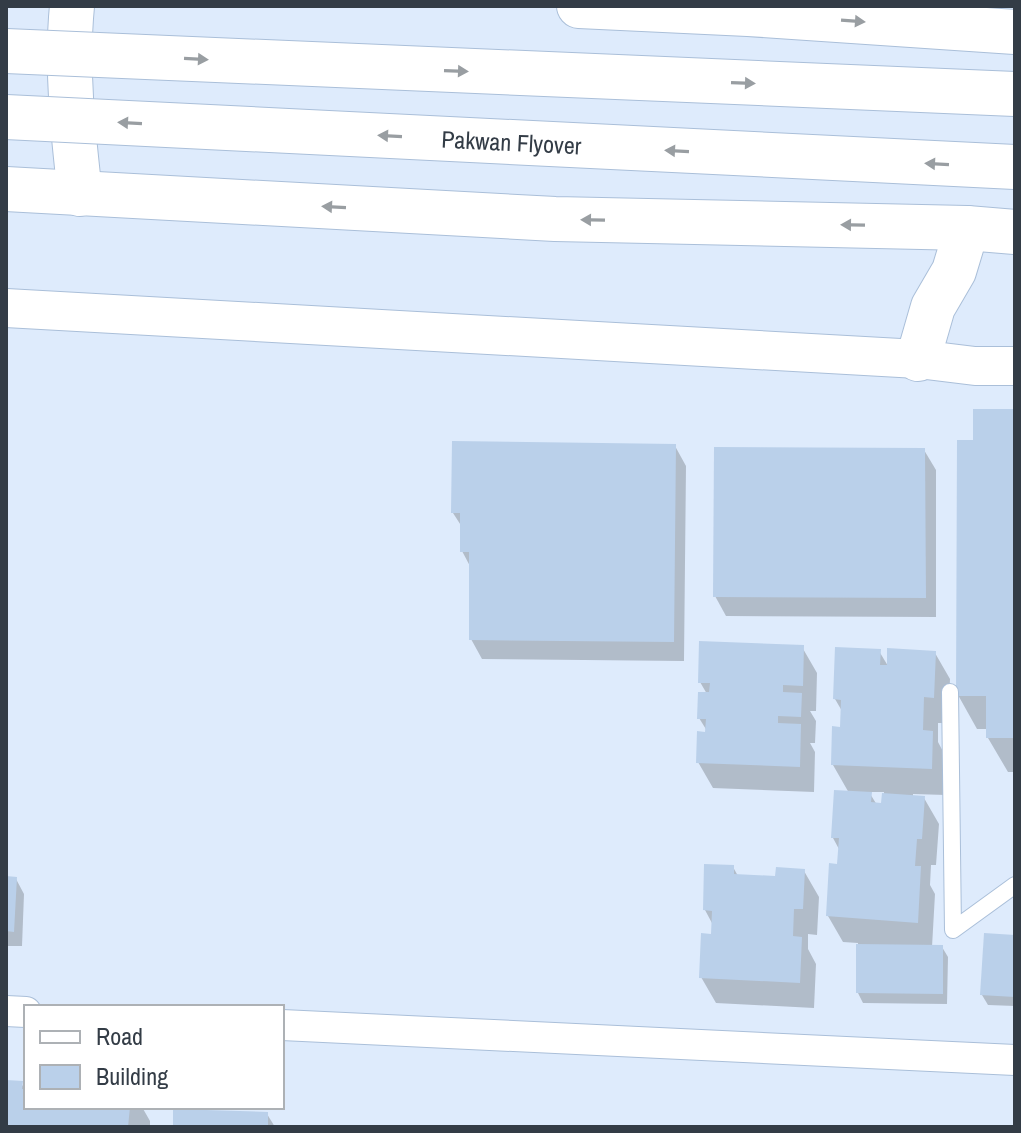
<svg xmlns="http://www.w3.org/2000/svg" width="1021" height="1133" viewBox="0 0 1021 1133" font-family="'Archivo Narrow',sans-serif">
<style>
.shadow{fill:#0003;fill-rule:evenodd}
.building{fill:#bad0ea}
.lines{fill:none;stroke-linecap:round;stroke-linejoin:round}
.service-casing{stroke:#aabfd9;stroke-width:18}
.minor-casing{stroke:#aabfd9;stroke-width:32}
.tertiary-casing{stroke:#aabfd9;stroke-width:40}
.primary-casing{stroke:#aabfd9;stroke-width:46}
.service{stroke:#fff;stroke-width:16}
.minor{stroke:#fff;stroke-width:30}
.tertiary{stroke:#fff;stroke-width:38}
.primary{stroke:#fff;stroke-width:44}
.trunk-bridge-casing{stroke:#aabfd9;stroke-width:46;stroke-linecap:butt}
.trunk-bridge{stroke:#fff;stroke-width:44}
.oneway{fill:#999ea2}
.labels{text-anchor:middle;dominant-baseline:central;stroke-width:6;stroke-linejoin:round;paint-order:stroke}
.street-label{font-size:24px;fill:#333c46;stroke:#fff}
</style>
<rect width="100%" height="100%" fill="#deebfc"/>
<g class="shadow">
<path d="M1015 411V772H1008L988 738V729H977L958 695 975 442Z"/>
<path d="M675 446 686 466 684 661 482 659 471 639V568L462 551V527L453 513Z"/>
<path d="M924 450 936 470V617L726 616 715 596Z"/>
<path d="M802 647 817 673 816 711H810L816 721 815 743H810L815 752 814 792 713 788 698 762 709 734 699 718 707 694 700 682Z"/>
<path d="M879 651 888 666 935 653 950 679 948 723H938V742L947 759 946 795 913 794V797L924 798 939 824 936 865H931L930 885 935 894 932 947H942L948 957 947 1004 863 1003 858 993V943L843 942 828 916 840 851 833 838 849 793 833 765 842 729V711L835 699ZM869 792H884L883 805H877Z"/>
<path d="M733 867 738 876 777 878 804 871 819 897 817 935 808 934V949L816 964 814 1008 716 1003 701 977 713 936V925L705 910Z"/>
<path d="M6 878 16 879 24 894 22 946H6Z"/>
<path d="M1015 937V1006L988 1005 982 995Z"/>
<path d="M6 1082 21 1083 26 1091V1107H142L150 1121V1127H6Z"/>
<path d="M267 1114 275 1127H175Z"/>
</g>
<g class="building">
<path d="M973 409H1015V738H986V696H956L957 440H973Z"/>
<path d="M452 441 676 444 674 642 469 640V552H460V513H451Z"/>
<path d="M714 447 925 448 926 598 713 597Z"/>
<path d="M699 641 804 645 803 686 783 685V692L802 693 801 717 778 716V723L801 724 800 767 696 763 697 731 705 732 706 719H697L698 692H709L710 683H698Z"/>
<path d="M835 647 881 649 880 665H887V648L936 651 934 698 924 697 923 730 933 731 932 769 831 765 832 726 840 727 841 700 833 699Z"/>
<path d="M834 790 872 792 871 802 881 803 882 793 925 796 922 839H917L915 866H921L918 923 826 916 829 863 837 864 839 838H831Z"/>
<path d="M704 864 734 865V874L775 876 776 867 805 869 803 909H794L793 936 802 937 800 983 699 978 701 933 711 934 712 911 703 910Z"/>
<path d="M6 876 17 877 14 932 6 931Z"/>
<path d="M984 933 1015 935V997L980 995Z"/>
<path d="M856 944 943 945V994L856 993Z"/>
<path d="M6 1080 23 1081 22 1089H26V1107H130L128 1127H6Z"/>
<path d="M173 1109 268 1112V1127H173Z"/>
</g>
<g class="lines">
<g class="service-casing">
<path id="service" d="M950 692 953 930 1015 885"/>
</g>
<g class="minor-casing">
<g id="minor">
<path d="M6 1011 26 1012"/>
<path d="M282 1025 1015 1060"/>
</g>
</g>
<g class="tertiary-casing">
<path id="tertiary" d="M6 308 918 359 975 366H1015"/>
</g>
<g class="primary-casing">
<g id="primary">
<path d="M72 6C66 67 73 133 80 194"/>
<path d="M579 6 748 14 1015 32"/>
<path d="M6 189 555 219 967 228 1015 232"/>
<path d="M918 359 933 307 954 271 967 228"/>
</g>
</g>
<use href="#service" class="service"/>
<use href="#minor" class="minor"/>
<use href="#tertiary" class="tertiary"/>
<use href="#primary" class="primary"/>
<g class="trunk-bridge-casing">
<g id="trunk-bridge">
<path d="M6 51 1015 94"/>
<path id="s1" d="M6 117 1015 167"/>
</g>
</g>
<use href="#trunk-bridge" class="trunk-bridge"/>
</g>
<defs><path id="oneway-solid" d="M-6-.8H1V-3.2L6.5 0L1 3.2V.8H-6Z" transform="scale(2)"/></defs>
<g class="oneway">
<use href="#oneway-solid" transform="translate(853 21) rotate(4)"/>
<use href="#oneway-solid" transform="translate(196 59) rotate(3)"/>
<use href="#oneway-solid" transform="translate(456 71) rotate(2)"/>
<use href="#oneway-solid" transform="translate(743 83) rotate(2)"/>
<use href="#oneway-solid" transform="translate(130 123) rotate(-177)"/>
<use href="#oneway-solid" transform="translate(390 136) rotate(-177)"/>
<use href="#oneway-solid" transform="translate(677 151) rotate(-177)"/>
<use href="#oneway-solid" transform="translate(937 164) rotate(-177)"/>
<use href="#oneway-solid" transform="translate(334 207) rotate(-177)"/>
<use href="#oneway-solid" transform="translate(593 220) rotate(-179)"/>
<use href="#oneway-solid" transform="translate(853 225) rotate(-179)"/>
</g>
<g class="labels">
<g class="street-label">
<text stroke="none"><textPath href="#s1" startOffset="506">Pakwan Flyover</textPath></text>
</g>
</g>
<rect width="1021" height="1133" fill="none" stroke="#333c46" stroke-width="16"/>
<rect x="24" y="1005" width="260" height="104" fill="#ffffff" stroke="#adb1b5" stroke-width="2"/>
<rect x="40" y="1031" width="40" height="12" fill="#ffffff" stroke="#adb1b5" stroke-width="2"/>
<text x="96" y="1045" font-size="24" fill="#333c46">Road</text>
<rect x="40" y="1065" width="40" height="24" fill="#bad0ea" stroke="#adb1b5" stroke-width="2"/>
<text x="96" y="1085" font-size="24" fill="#333c46">Building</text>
</svg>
